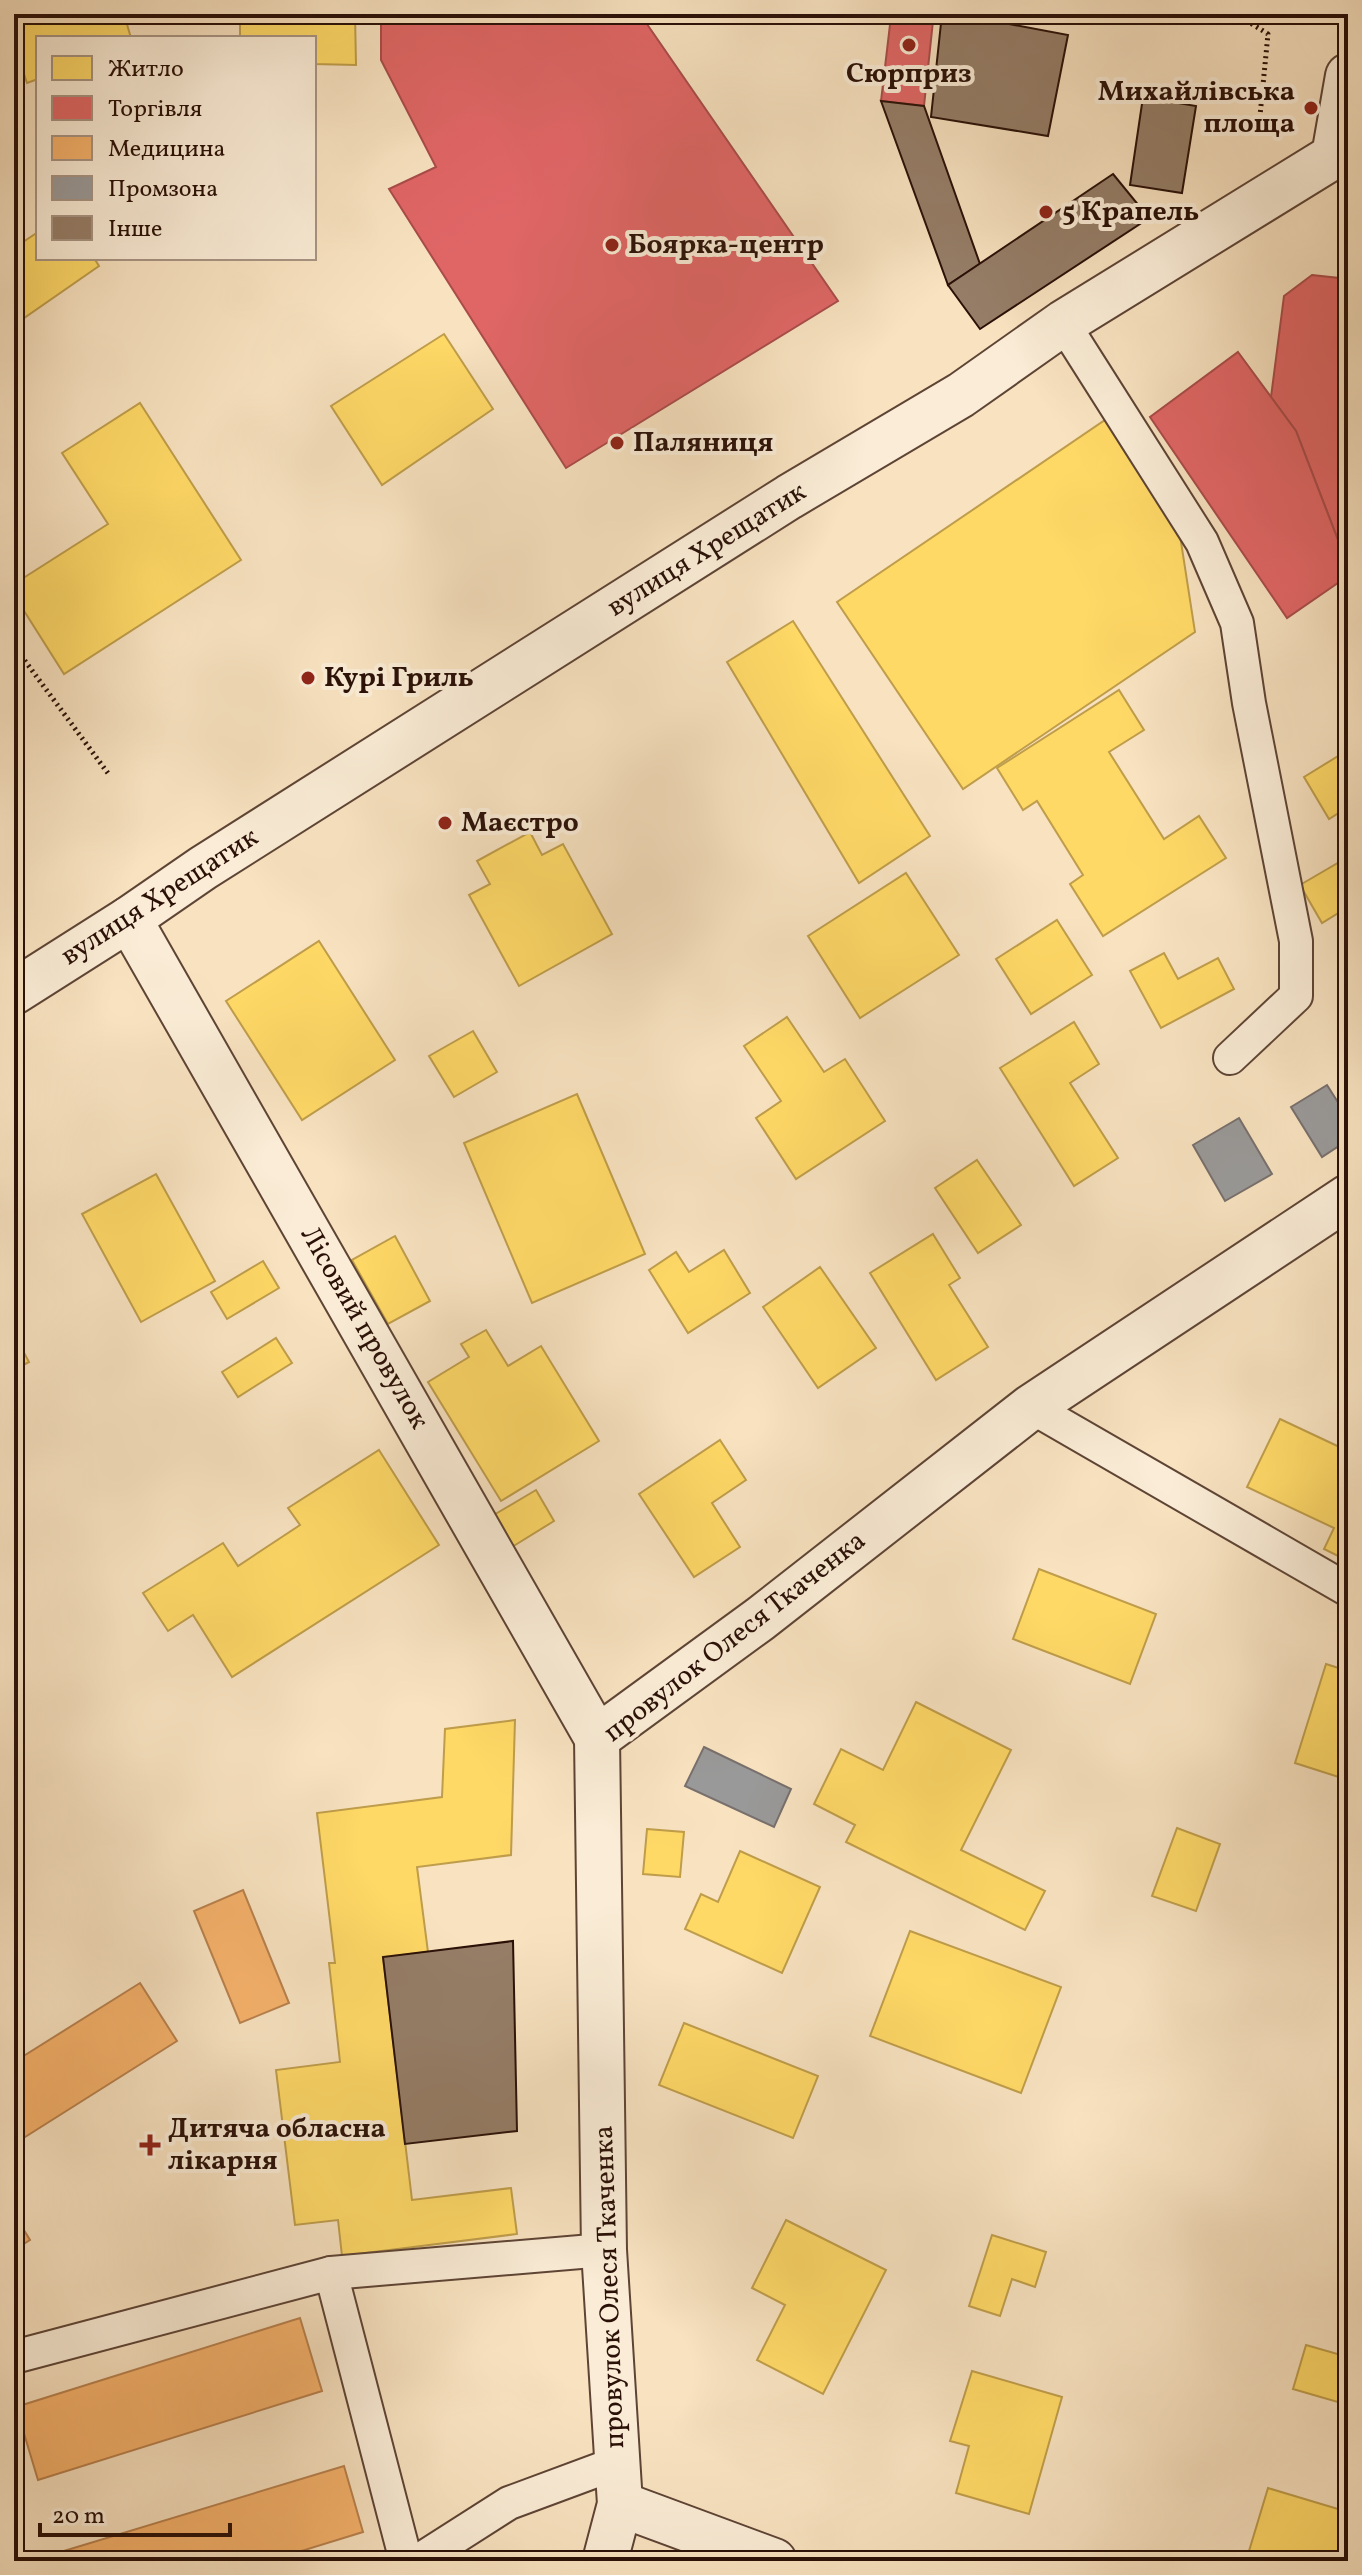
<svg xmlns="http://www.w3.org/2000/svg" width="1362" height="2575" viewBox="0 0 1362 2575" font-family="Vollkorn,serif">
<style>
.homes{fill:#ffd966;stroke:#bf9d4a;stroke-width:2}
.shops{fill:#e06666;stroke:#a94c4a;stroke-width:2}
.health{fill:#f6b26b;stroke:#b9814d;stroke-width:2}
.industry{fill:#999;stroke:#78706d;stroke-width:2}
.building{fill:#957d67;stroke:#2a1007;stroke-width:2}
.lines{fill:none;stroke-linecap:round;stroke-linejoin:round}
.lane-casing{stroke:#5e4435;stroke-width:36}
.street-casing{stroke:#5e4435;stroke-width:48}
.path{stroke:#2a1007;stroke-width:5;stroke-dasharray:2 4;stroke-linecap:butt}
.lane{stroke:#faecd6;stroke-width:32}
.street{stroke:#faecd6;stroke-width:44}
.poi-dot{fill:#8f2418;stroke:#faecd6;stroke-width:3}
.labels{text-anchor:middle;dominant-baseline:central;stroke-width:8;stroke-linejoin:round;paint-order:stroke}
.poi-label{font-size:28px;font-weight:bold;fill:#2a1007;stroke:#faecd6;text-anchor:start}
.street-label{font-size:28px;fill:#2a1007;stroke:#faecd6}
</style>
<rect width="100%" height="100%" fill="#f8e2c0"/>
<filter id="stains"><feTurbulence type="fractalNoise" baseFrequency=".0025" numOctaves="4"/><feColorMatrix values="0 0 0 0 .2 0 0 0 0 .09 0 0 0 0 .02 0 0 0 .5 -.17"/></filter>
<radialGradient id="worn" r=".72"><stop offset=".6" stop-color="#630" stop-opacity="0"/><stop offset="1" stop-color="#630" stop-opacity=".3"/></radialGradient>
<g class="homes">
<path d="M14 14H124L131 38H38V79L27 83 14 44Z"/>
<path d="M240 14H355L356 65 314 64V38H240Z"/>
<path d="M38 232V258H94L99 266 14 325V248Z"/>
<path d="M444 334 493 409 382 485 331 406Z"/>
<path d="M140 403 241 560 64 674 14 595V584L108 524 62 453Z"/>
<path d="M1105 420 1179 529 1195 632 963 789 837 602Z"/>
<path d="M793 621 930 836 859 883 727 662Z"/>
<path d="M1119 690 1144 730 1109 752 1164 839 1199 816 1226 858 1103 936 1070 884 1083 875 1037 801 1023 810 997 768Z"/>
<path d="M1343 753 1348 761V807L1329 819 1304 777Z"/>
<path d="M530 832 542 855 563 844 612 934 519 986 469 895 490 884 477 861Z"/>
<path d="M1348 857V915L1345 909 1322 923 1300 885Z"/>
<path d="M906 873 959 955 860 1018 808 936Z"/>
<path d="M1057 920 1092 975 1031 1014 996 959Z"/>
<path d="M319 941 395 1060 302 1120 226 1001Z"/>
<path d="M1164 953 1178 979 1218 958 1234 989 1161 1028 1130 971Z"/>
<path d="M787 1017 824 1072 845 1059 885 1121 796 1179 756 1118 781 1101 744 1046Z"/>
<path d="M1074 1022 1099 1064 1070 1083 1118 1158 1074 1186 1000 1068Z"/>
<path d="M473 1031 497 1072 454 1097 429 1056Z"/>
<path d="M577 1094 645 1254 532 1303 464 1143Z"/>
<path d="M977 1160 1021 1225 978 1253 935 1188Z"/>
<path d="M156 1174 215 1281 141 1322 82 1214Z"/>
<path d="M933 1234 960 1278 949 1285 988 1347 936 1380 870 1273Z"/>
<path d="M395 1236 430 1301 388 1324 352 1260Z"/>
<path d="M724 1250 750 1293 688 1333 649 1270 676 1252 689 1272Z"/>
<path d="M263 1261 279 1288 227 1319 211 1292Z"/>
<path d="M820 1267 876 1348 818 1388 763 1307Z"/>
<path d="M486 1330 508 1366 541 1346 599 1441 501 1501 428 1382 469 1357 461 1344Z"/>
<path d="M14 1334 29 1362 14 1370Z"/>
<path d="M276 1338 292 1363 238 1397 222 1372Z"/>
<path d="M1280 1419 1348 1451V1561L1324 1549 1334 1528 1247 1487Z"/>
<path d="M720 1440 746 1480 712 1503 740 1547 694 1577 639 1494Z"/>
<path d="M379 1450 439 1545 232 1677 193 1615 168 1631 143 1593 223 1543 238 1566 300 1525 288 1508Z"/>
<path d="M536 1490 554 1521 512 1547 492 1516Z"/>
<path d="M1039 1569 1156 1614 1130 1684 1013 1639Z"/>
<path d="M1326 1664 1348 1671V1780L1295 1763Z"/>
<path d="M916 1702 1011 1750 961 1850 1045 1891 1025 1930 846 1842 855 1825 814 1804 841 1749 883 1770Z"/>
<path d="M515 1720 511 1855 417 1867 428 1952 383 1957 412 2200 511 2188 517 2234 342 2256 338 2220 295 2225 276 2070 340 2062 329 1963H335L317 1813 442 1797 445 1729Z"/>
<path d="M1177 1828 1220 1844 1196 1911 1152 1896Z"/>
<path d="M647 1829 684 1832 680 1877 643 1874Z"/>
<path d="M740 1851 820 1887 782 1973 685 1929 701 1894 718 1902Z"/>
<path d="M910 1931 1061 1987 1021 2093 870 2036Z"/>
<path d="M684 2023 818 2076 793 2138 659 2085Z"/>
<path d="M786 2220 886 2270 823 2394 757 2360 785 2305 752 2288Z"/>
<path d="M992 2235 1046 2252 1035 2287 1012 2279 1000 2316 969 2306Z"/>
<path d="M1306 2345 1348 2357V2405L1293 2389Z"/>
<path d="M972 2371 1062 2397 1029 2514 956 2493 969 2446 950 2441Z"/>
<path d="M1268 2488 1348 2512V2561H1246Z"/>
</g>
<g class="shops">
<path d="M381 14H640L838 301 566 468 389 189 436 167 381 60Z"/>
<path d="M891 14H934L933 21 891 16Z"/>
<path d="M891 16 933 21 924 106 881 101Z"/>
<path d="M1312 275 1348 279V566L1296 431 1271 397 1284 296Z"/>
<path d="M1238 352 1296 431 1348 566V576L1287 618 1150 417Z"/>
</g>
<g class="health">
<path d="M243 1890 289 2003 240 2023 194 1911Z"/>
<path d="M140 1983 177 2041 14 2144V2062Z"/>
<path d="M14 2214 30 2240 14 2250Z"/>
<path d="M300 2318 322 2391 38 2480 16 2407Z"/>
<path d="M344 2466 363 2532 269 2561H56L54 2554Z"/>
</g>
<g class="industry">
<path d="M1327 1085 1348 1118V1140L1322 1157 1291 1107Z"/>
<path d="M1239 1118 1272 1174 1225 1201 1193 1145Z"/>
<path d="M704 1747 791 1789 774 1827 685 1786Z"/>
</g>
<g class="building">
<path d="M942 14H956L1068 35 1048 136 931 117Z"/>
<path d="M1143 97 1196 106 1182 193 1130 185Z"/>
<path d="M881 101 924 106 980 264 948 285Z"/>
<path d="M1113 174 1149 218 980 329 948 285Z"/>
<path d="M513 1941 517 2131 405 2144 383 1957Z"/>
</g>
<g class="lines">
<g class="lane-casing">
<g id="lane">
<path d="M1063 323 1202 542 1237 623 1249 703 1296 941V996L1230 1058"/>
<path d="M1031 1407 1348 1590"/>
<path d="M331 2273 604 2250"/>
<path d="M14 2357 331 2273 406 2561"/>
<path d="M418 2561 509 2503 617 2463"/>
</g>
</g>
<g class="street-casing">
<g id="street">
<path d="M129 919 597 1738"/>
<path d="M14 992 129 919 203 868 789 497 961 395 1063 323 1334 156 1348 76"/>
<path d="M620 2504 774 2561"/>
<path d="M605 2561 620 2504 604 2250 597 1738 760 1619 1031 1407 1348 1197"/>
</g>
</g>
<g class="path">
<path d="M1236 14 1268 34 1258 136"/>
<path d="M14 646 110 776"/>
</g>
<use href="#lane" class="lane"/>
<use href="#street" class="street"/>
</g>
<g class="poi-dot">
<circle cx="909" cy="45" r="8"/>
<circle cx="1311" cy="108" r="8"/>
<circle cx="1046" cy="212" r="8"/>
<circle cx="612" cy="245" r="8"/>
<circle cx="617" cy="443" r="8"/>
<circle cx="308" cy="678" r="8"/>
<circle cx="445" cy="823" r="8"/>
<path d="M146 2133h8v8h8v8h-8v8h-8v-8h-8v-8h8z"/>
</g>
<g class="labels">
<g class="poi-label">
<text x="909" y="74" text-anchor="middle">Сюрприз</text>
<text x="1295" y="92" text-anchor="end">Михайлівська<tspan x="1295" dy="32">площа</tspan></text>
<text x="1062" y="212">5 Крапель</text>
<text x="628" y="245">Боярка-центр</text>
<text x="633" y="443">Паляниця</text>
<text x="324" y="678">Курі Гриль</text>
<text x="461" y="823">Маєстро</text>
<text x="168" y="2129">Дитяча обласна<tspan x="168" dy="32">лікарня</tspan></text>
</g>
<g class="street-label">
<text transform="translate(707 550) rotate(-32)">вулиця Хрещатик</text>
<text transform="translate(160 897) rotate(-33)">вулиця Хрещатик</text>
<text transform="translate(364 1328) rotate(60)">Лісовий провулок</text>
<text transform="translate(735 1637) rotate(-38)">провулок Олеся Ткаченка</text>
<text transform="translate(610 2287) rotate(-92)">провулок Олеся Ткаченка</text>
</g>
</g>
<rect width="1362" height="2575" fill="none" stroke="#f8e2c0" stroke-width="48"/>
<rect x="16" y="16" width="1330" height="2543" fill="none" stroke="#2a1007" stroke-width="4"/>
<rect x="24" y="24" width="1314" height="2527" fill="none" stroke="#2a1007" stroke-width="2"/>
<rect x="36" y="36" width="280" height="224" fill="#faecd6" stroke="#a79483" stroke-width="2"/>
<rect x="52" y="56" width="40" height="24" fill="#ffd966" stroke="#a79483" stroke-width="2"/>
<text x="108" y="76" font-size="24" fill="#2a1007">Житло</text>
<rect x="52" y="96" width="40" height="24" fill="#e06666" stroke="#a79483" stroke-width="2"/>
<text x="108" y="116" font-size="24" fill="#2a1007">Торгівля</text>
<rect x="52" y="136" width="40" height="24" fill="#f6b26b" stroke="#a79483" stroke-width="2"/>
<text x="108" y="156" font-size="24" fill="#2a1007">Медицина</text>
<rect x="52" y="176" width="40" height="24" fill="#999999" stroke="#a79483" stroke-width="2"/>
<text x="108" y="196" font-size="24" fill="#2a1007">Промзона</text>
<rect x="52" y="216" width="40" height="24" fill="#957d67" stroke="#a79483" stroke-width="2"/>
<text x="108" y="236" font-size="24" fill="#2a1007">Інше</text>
<path d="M40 2523v12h190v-12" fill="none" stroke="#2a1007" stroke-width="4"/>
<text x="52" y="2523" font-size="24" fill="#2a1007" stroke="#faecd6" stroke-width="6" paint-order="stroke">20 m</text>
<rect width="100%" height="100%" filter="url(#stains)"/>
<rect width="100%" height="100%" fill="url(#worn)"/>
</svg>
